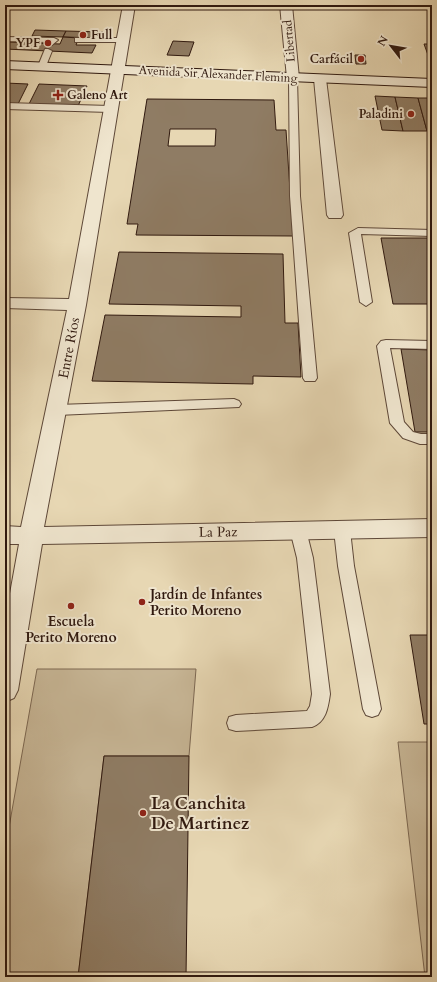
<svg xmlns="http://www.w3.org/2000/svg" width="437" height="982" viewBox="0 0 437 982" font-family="Cardo,serif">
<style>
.green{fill:#c8b797;stroke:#7c6853}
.building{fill:#8f7c64;stroke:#30190f;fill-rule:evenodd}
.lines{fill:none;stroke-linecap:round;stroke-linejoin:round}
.service-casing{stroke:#5e4838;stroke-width:2}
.minor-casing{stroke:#5e4838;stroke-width:2}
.secondary-casing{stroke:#30190f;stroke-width:2}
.service{fill:#efe5ce;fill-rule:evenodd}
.minor{fill:#efe5ce;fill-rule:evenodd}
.secondary{fill:#efe5ce;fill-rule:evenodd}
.poi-dot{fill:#8f2418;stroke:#efe5ce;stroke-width:1.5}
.labels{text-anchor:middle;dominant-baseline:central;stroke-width:4;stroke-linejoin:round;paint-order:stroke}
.far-poi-label{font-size:12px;font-weight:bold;fill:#30190f;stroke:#efe5ce;text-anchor:end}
.far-street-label{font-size:12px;fill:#30190f;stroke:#efe5ce}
.street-label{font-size:14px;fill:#30190f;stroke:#efe5ce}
.poi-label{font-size:14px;font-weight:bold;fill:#30190f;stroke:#efe5ce;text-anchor:start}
.near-poi-label{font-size:17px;font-weight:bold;fill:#30190f;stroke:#efe5ce;text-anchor:start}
</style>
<rect width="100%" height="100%" fill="#e7d7b3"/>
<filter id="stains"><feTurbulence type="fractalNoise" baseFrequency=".005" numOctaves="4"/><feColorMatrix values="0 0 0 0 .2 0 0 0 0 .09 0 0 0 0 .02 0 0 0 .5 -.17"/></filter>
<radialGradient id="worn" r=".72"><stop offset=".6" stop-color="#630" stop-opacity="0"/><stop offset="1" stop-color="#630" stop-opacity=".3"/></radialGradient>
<g class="green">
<path d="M37 669H196L189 756H104L78 977 5 976V850Z"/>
<path d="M398 742H432V977H425Z"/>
</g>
<g class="building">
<path d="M35 30 66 31 63 37 32 36Z"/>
<path d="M66 31 103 32 100 38 63 37Z"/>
<path d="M63 37 79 38 76 45H96L92 53 5 49 6 42 60 44Z"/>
<path d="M173 41 194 42 189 56 167 55Z"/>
<path d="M424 44H432V66Z"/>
<path d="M355 55H365L366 64H356Z"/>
<path d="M5 83 28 84 18 104 5 103Z"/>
<path d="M39 84 87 86 78 106 29 104Z"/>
<path d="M375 96 395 97 403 131 382 130Z"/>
<path d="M395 97 418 98 427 131H403Z"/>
<path d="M418 98H432V131H427Z"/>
<path d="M147 99 274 100 276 130H286L293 236 136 235 138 224H127ZM170 129H216L215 146H168Z"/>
<path d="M381 238H432V304H393Z"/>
<path d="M119 252 283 254 285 323H298L301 377 253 376V384L92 381 105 315 241 317V306L109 304Z"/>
<path d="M401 349 432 350V432H415Z"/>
<path d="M410 635H432V724H424Z"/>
<path d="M104 756H189L186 977H78Z"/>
</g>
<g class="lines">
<g class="service-casing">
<g id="service">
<path d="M5 37 54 38 58 40 52 45 48 42 5 41Z"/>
<path d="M75 38H122L126 40 122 42H75Z"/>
<path d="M45 49H48L52 51 46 66 42 69 38 66Z"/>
<path d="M293 75 297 78 300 196 317 378 315 381H305L303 378 290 196 289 78Z"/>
<path d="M5 103 110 106 115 109 110 112 5 109Z"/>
<path d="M358 228 432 230V236L361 234 372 302 366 306 360 302 349 233Z"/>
<path d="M386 340 432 341V349L390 348 404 422 413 432 421 434H432V444H420L403 438 390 423 377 346 381 341Z"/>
<path d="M234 399 239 401 241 404 239 407 57 415 52 413 50 410 52 407 57 405Z"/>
<path d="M298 524 304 526 306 530 313 558 330 694C328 708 326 722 312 727L236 731 229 729 227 723 229 717 236 715 307 711 310 706 312 694 297 558 290 530 292 526Z"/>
<path d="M342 524 348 526 350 530 354 566 381 709 378 715 372 717 366 715 363 709 338 566 334 530 336 526Z"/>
</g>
</g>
<g class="minor-casing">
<g id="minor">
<path d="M123 5H135L86 305 44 527 432 519V537L42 544 18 690 14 698 5 702V621L19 544H5V526L21 527 67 310 5 308V298L69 299Z"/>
<path d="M280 5H292L299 78 293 82 287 78Z"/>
<path d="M320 75 326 79 343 215 341 218H329L327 215 314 79Z"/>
</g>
</g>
<g class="secondary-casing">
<path id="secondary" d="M5 61 432 79V87L5 69Z"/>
</g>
<use href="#service" class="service"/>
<use href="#minor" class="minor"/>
<use href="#secondary" class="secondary"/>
</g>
<g class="poi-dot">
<circle cx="83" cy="35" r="4"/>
<circle cx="48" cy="43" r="4"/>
<circle cx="361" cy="59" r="4"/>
<path d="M56 89h4v4h4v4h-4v4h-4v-4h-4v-4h4z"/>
<circle cx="411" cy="114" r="4"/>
<circle cx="142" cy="602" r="4"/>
<circle cx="71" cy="606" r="4"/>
<circle cx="143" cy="813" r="4"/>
</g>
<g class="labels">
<g class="far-poi-label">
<text x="91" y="35" text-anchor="start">Full</text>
<text x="40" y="43">YPF</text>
<text x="353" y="59">Carfácil</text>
<text x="67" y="95" text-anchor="start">Galeno Art</text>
<text x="403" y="114">Paladini</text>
</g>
<g class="far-street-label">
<text transform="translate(289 41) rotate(-95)">Libertad</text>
<text transform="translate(218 74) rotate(3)">Avenida Sir Alexander Fleming</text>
</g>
<g class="street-label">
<text transform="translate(69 348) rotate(-79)">Entre Ríos</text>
<text transform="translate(218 532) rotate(-1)">La Paz</text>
</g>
<g class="poi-label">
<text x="150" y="594">Jardín de Infantes<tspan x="150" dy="16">Perito Moreno</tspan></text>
<text x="71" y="621" text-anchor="middle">Escuela<tspan x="71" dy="16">Perito Moreno</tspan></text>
</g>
<g class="near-poi-label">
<text x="151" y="803">La Canchita<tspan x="151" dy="20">De Martinez</tspan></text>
</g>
</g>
<rect width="437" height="982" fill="none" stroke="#e7d7b3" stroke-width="20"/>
<rect x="6" y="6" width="425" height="970" fill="none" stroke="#30190f" stroke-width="2"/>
<rect x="10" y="10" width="417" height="962" fill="none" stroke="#30190f"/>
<g transform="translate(391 46) rotate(301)" stroke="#efe5ce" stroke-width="3" paint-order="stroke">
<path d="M0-3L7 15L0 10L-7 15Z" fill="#30190f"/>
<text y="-6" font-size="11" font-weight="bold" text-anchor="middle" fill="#30190f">N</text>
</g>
<rect width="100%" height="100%" filter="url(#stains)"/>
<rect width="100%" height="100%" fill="url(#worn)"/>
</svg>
